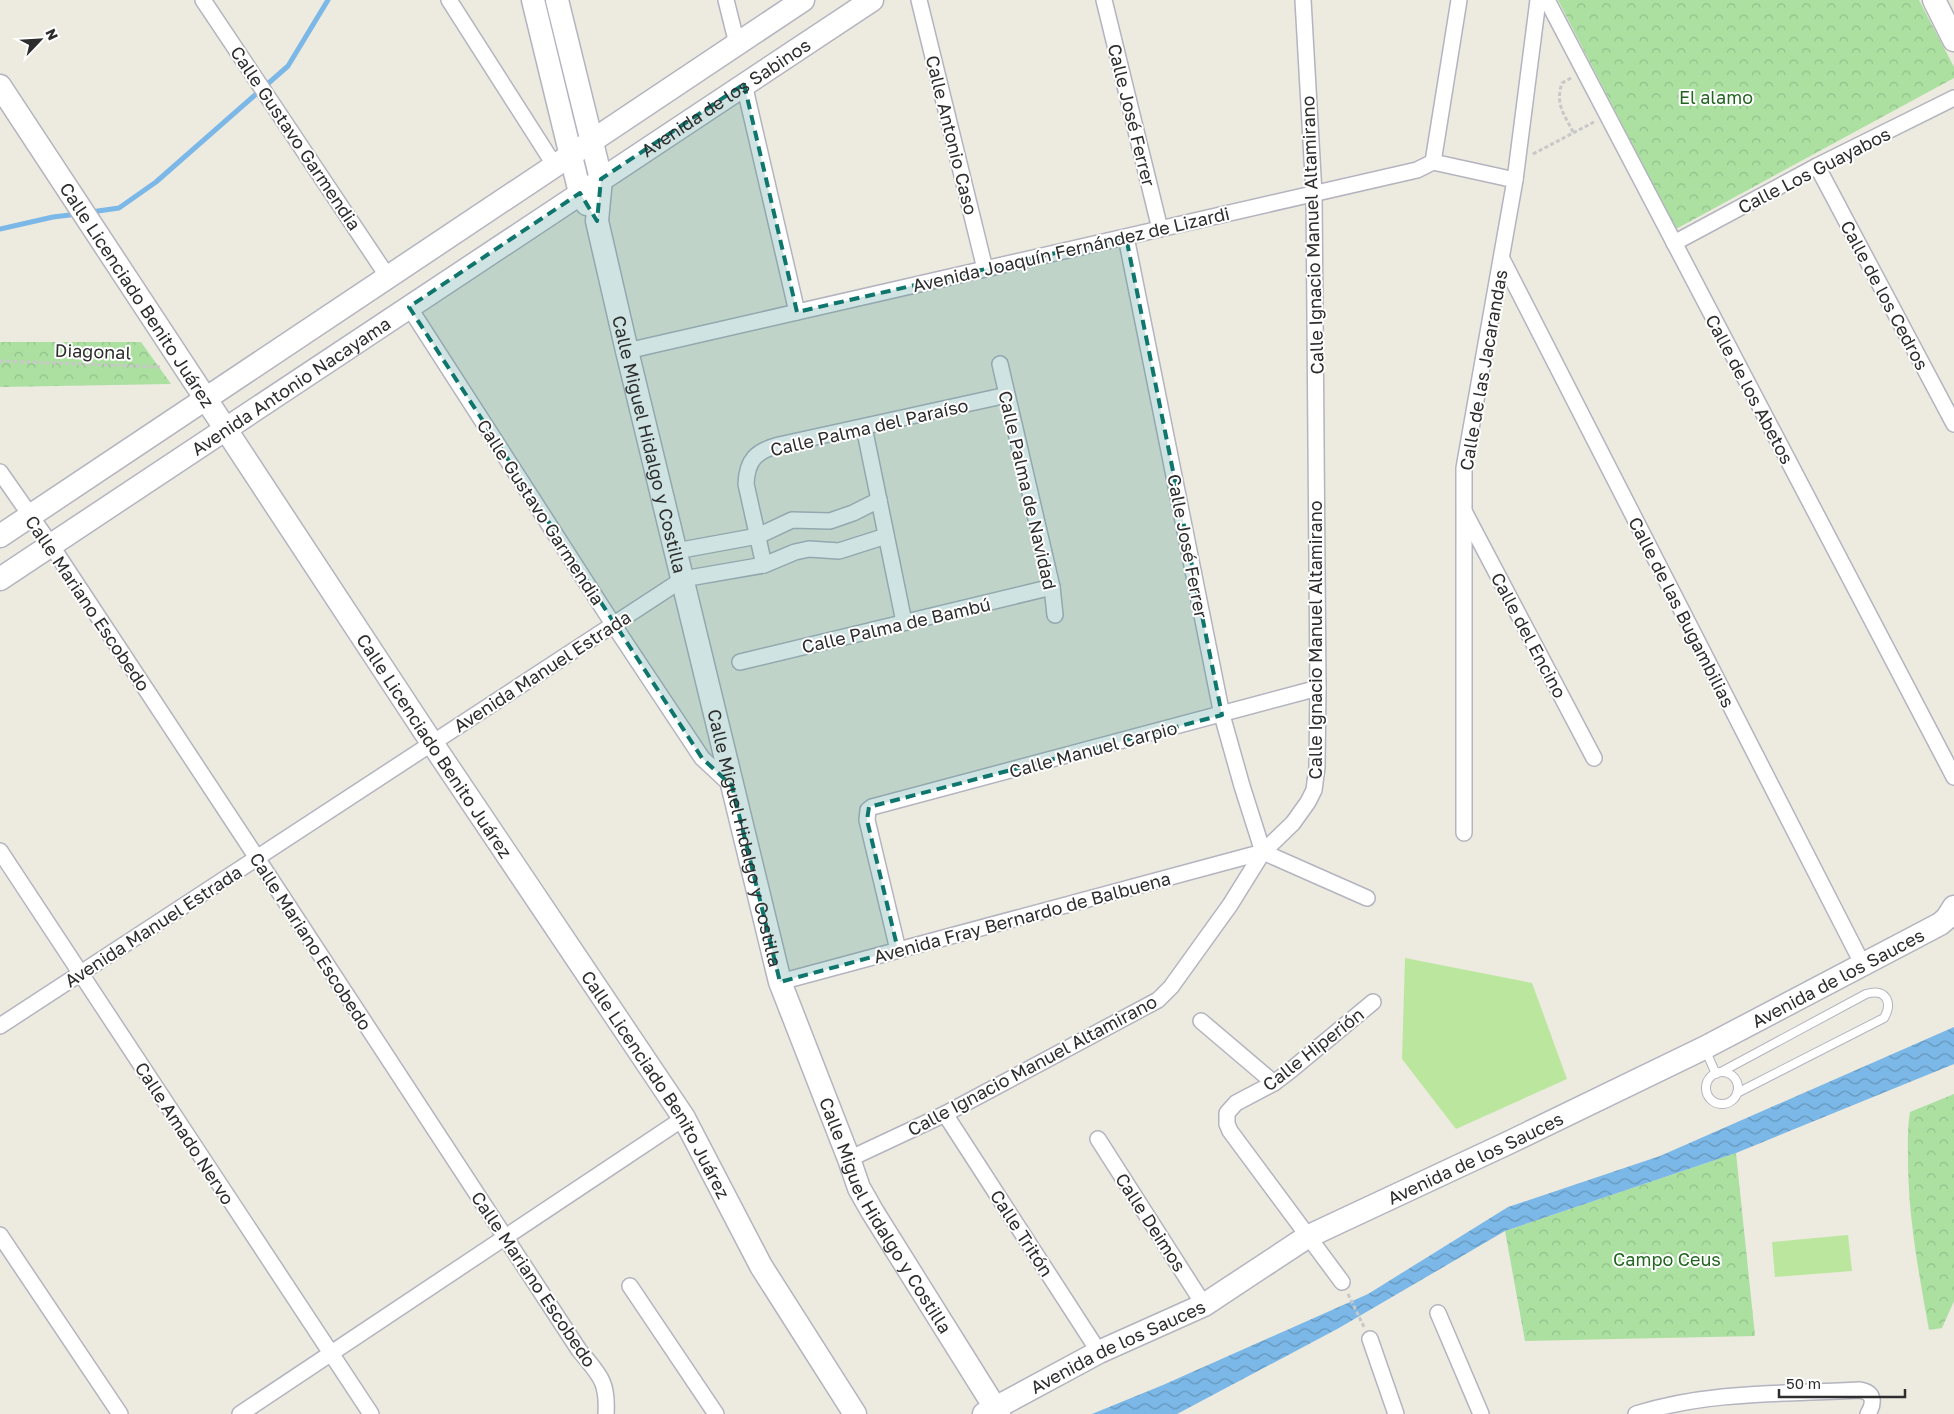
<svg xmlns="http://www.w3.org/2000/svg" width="1954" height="1414" viewBox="0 0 1954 1414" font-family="'Golos Text',sans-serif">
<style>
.forest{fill:url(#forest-crowns)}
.pitch{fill:#bbe69d}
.water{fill:url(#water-waves)}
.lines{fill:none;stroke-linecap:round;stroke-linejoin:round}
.stream{stroke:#7bb8e7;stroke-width:5}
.lane-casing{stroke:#b3b4bf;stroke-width:10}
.street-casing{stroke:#b3b4bf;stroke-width:18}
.secondary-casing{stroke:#b3b4bf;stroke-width:25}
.path{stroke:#c8c8c8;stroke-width:3;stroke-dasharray:4 2.5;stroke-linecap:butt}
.lane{stroke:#fff;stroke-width:8}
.street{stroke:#fff;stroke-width:15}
.secondary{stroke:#fff;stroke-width:22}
.marked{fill:#0f766e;fill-opacity:0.2;stroke:#0f766e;stroke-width:4;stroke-dasharray:10 6;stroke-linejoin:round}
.labels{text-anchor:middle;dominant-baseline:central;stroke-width:4;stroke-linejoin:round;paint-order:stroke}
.street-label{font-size:18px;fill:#2d2d2d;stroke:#fff}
.park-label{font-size:18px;fill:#226620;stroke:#fff}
</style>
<defs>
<pattern id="forest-crowns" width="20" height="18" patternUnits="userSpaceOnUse" patternTransform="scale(1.25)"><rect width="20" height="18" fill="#abe0a1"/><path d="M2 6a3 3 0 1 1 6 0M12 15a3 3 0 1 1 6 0" fill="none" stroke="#93c08b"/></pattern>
<pattern id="water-waves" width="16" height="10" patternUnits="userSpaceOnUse" patternTransform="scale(1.25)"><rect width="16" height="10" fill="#7bb8e7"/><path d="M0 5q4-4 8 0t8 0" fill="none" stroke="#6596bc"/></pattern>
</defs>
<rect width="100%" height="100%" fill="#edeae0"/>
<g class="forest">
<path d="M1558 0H1919L1954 67V78L1676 229Z"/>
<path d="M0 342H141L171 384 0 387Z"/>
<path d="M1954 1094V1301L1942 1328 1929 1330C1919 1275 1909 1221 1908 1166 1908 1148 1907 1130 1910 1112Z"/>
<path d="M1736 1153 1755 1336 1525 1341 1505 1231Z"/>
</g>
<g class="pitch">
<path d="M1405 958 1532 983 1567 1079 1456 1129 1402 1059Z"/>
<path d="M1848 1235 1852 1271 1775 1277 1772 1242Z"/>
</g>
<path class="water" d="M1954 1027V1064L1736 1153 1505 1231 1339 1328 1177 1414H1092L1163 1385 1368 1294 1508 1207 1660 1156Z"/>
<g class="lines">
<g class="stream">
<path d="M91 212 119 208 156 182 288 66 328 0"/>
<path d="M0 229 53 217 78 214"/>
</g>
<g class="lane-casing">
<g id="lane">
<path d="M1705 1049 1716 1074"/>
<path d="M1721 1072 1866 994C1886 988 1893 1002 1884 1018L1737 1093"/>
<circle cx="1722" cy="1088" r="16"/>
</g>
</g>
<g class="street-casing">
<g id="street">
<path d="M203 0 388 277"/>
<path d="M449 0 555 166"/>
<path d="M726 0 737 44"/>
<path d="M919 0 985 269"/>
<path d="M1104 0 1160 229"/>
<path d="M1547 0 1954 777"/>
<path d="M744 84 797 312"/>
<path d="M1433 162 1459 0"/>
<path d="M1817 166 1954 424"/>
<path d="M1126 237 1222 715 1242 786 1263 852"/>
<path d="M1674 243 1817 166 1954 98"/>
<path d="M1502 259 1863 965"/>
<path d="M409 307 613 624 702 758 732 786"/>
<path d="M627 351 1417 170 1433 162 1515 180"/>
<path d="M1000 364 1052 587 1055 615"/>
<path d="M864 427 904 622"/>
<path d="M0 472 51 545 257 858 579 1350C599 1375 608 1380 606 1414"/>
<path d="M1465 513 1594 758"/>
<path d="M676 551 758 536 792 520 830 521 853 513 879 500"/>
<path d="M764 565 746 484C747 460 756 451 779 445L1007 395"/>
<path d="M740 662 1052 587"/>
<path d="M1464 833V468L1515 180 1538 0"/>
<path d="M0 851 371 1414"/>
<path d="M1263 852 1367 898"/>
<path d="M898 950 867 820 868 810 872 807 1318 688"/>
<path d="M780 982 1263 852"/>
<path d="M1201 1021 1274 1083"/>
<path d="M0 1026 683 579 764 565 795 552 809 549 839 551 886 536"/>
<path d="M945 1114 1099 1352"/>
<path d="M1098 1139 1204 1305"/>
<path d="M849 1159 945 1114 1158 1000 1171 987 1230 905 1263 852 1293 823 1308 802 1314 790 1317 767 1318 688 1314 194 1303 0"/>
<path d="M0 1235 120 1414"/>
<path d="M1342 1282 1230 1131 1227 1124V1113L1236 1103 1274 1083 1291 1070 1373 1002"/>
<path d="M630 1286 716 1414"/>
<path d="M1438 1313 1481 1414"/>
<path d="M1370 1339 1396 1414"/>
<path d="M240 1414 684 1118"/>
<path d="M1636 1414C1708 1391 1785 1394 1859 1390 1874 1392 1875 1402 1868 1414"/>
</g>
</g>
<g class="secondary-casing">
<g id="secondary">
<path d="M533 0 580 193 587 204"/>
<path id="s1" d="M557 0 601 179 597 221 627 351 780 982 849 1159 859 1188 872 1211 999 1414"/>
<path d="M1934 0 1954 40"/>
<path id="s2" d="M0 86 432 743 684 1118 761 1266 855 1414"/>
<path d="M0 536 803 0"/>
<path id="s3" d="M0 579 872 0"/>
<path id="s4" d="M984 1414 1099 1352 1204 1305 1307 1237 1508 1143 1704 1048 1940 924 1947 918 1954 907"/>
</g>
</g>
<g class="path">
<path d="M1571 78 1562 83C1555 105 1564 113 1573 132"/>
<path d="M1533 154 1594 122"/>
<path d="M0 361 162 367"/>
<path d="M1348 1294 1364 1327"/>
</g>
<use href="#lane" class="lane"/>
<use href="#street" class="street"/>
<use href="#secondary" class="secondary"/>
</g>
<path class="marked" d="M744 84 797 312 1126 237 1222 715 869 807 867 820 898 950 780 982 732 786 702 758 409 307 580 193 597 221 601 179Z"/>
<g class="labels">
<g class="street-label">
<text stroke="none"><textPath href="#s3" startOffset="871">Avenida de los Sabinos</textPath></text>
<text transform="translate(1132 115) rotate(76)">Calle José Ferrer</text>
<text transform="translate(952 135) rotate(76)">Calle Antonio Caso</text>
<text transform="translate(296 138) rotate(56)">Calle Gustavo Garmendia</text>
<text transform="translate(1814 170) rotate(-27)">Calle Los Guayabos</text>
<text transform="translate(1312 235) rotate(-92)">Calle Ignacio Manuel Altamirano</text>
<text transform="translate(1071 249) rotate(-13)">Avenida Joaquín Fernández de Lizardi</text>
<text stroke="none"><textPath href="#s2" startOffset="250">Calle Licenciado Benito Juárez</textPath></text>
<text transform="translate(1885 295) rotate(62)">Calle de los Cedros</text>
<text transform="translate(93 351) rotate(2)">Diagonal</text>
<text transform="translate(1483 370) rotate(-80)">Calle de las Jacarandas</text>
<text stroke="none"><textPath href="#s3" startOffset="349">Avenida Antonio Nacayama</textPath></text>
<text transform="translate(1750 389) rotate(62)">Calle de los Abetos</text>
<text transform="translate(869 427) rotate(-13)">Calle Palma del Paraíso</text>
<text stroke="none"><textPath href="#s1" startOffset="456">Calle Miguel Hidalgo y Costilla</textPath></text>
<text transform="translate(1028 490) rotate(77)">Calle Palma de Navidad</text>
<text transform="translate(541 512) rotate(57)">Calle Gustavo Garmendia</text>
<text transform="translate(1188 546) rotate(79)">Calle José Ferrer</text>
<text transform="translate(88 603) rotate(56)">Calle Mariano Escobedo</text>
<text transform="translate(1682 612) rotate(63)">Calle de las Bugambilias</text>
<text transform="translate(896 625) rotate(-13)">Calle Palma de Bambú</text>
<text transform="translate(1529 635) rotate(62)">Calle del Encino</text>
<text transform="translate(1315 640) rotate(-90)">Calle Ignacio Manuel Altamirano</text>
<text transform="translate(542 671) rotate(-33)">Avenida Manuel Estrada</text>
<text stroke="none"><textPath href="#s2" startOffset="790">Calle Licenciado Benito Juárez</textPath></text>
<text transform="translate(1093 749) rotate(-15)">Calle Manuel Carpio</text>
<text stroke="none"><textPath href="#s1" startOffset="861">Calle Miguel Hidalgo y Costilla</textPath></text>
<text transform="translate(1022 917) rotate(-15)">Avenida Fray Bernardo de Balbuena</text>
<text transform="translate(153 926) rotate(-33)">Avenida Manuel Estrada</text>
<text transform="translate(311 941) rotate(57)">Calle Mariano Escobedo</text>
<text stroke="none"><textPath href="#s4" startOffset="960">Avenida de los Sauces</textPath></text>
<text transform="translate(1313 1049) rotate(-38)">Calle Hiperión</text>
<text transform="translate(1032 1065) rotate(-28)">Calle Ignacio Manuel Altamirano</text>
<text stroke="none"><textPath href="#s2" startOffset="1195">Calle Licenciado Benito Juárez</textPath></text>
<text transform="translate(185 1133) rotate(57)">Calle Amado Nervo</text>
<text stroke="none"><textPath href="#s4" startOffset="555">Avenida de los Sauces</textPath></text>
<text stroke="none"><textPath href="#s1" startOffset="1266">Calle Miguel Hidalgo y Costilla</textPath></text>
<text transform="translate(1151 1222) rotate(57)">Calle Deimos</text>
<text transform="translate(1022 1233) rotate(57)">Calle Tritón</text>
<text transform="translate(534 1279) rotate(56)">Calle Mariano Escobedo</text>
<text stroke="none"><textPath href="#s4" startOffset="150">Avenida de los Sauces</textPath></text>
</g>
<g class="park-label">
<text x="1716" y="97">El alamo</text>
<text x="1667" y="1259">Campo Ceus</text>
</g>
</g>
<g transform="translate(40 40) rotate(65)" stroke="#ffffff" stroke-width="4" paint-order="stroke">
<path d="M0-4L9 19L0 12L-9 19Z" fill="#2d2d2d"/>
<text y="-8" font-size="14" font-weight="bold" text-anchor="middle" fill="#2d2d2d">N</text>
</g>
<path d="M1779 1389v8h126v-8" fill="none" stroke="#2d2d2d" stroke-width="2.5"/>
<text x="1786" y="1389" font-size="15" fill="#2d2d2d" stroke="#ffffff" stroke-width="4" paint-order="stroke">50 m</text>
</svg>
